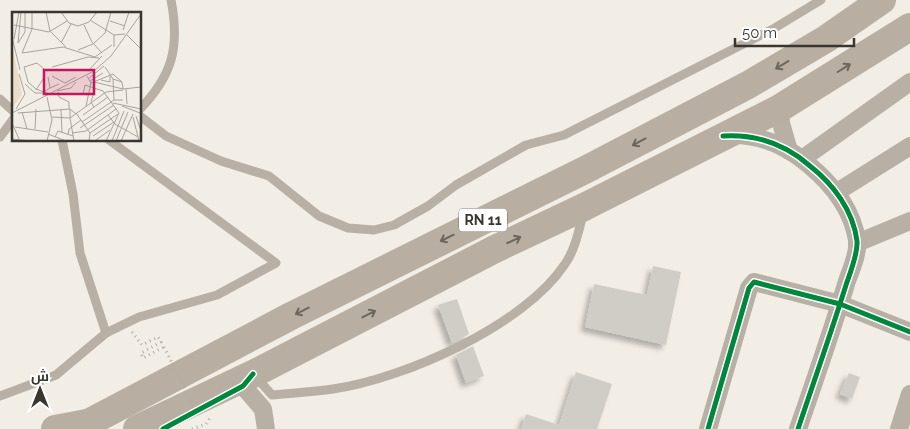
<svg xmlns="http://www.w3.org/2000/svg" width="910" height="429" viewBox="0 0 910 429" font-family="Raleway,Cairo,sans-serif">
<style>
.building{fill:#d0cdc6;filter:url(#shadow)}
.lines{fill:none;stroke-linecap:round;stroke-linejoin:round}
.path{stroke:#b2aca3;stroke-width:3;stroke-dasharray:1 4;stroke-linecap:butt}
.service{stroke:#b8b0a4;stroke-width:9}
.minor{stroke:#b8b0a4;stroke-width:18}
.trunk{stroke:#b8afa2;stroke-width:28}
.path-bridge{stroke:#b2aca3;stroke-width:3;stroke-dasharray:1 4;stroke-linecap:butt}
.cycleway-casing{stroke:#fff;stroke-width:8}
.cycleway{stroke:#00873e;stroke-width:5}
.oneway{stroke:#6c665d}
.labels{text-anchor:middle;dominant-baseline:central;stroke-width:4;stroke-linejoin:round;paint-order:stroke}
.shield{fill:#fff;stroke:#74726d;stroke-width:1}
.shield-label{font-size:14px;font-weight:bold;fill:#39352f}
.inset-road{fill:none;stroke:#a8a39c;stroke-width:1}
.view{fill:#c2185b;fill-opacity:0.15;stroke:#c2185b;stroke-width:2.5}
.inset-edge{fill:none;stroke:#39352f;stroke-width:2.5}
</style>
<defs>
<filter id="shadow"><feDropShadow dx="-4.5" dy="4.5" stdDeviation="2.5" flood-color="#0004"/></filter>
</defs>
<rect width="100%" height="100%" fill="#f2ede5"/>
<g class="building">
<path d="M653 266 681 272 666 345 585 327 594 284 647 295Z"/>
<path d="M457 299 469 334 452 343 438 305Z"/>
<path d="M473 346 484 376 466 383 456 355Z"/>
<path d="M576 372 612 384 597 429H521L526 414 559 425Z"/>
<path d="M849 373 860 377 852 399 840 394Z"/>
</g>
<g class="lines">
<g class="path">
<path d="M132 332 142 345 158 337 161 342 141 353 143 358 164 347"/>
<path d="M192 429 206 424 210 418"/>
</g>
<g class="service">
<path d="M0 99 14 112"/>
<path d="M140 109C173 75 180 46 171 0"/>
<path d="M140 116 166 136 221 161 269 176 319 216 348 228 374 230 394 225 428 206 456 185 526 145 564 135 773 29 821 0"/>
<path d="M0 137 14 118"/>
<path d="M62 140 73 194 80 253 106 333 139 317 217 295 276 263 109 140"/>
<path d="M255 376 272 395C292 393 313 392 333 389 404 379 525 325 565 264 575 250 579 230 583 214"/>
<path d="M0 396 56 375 106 333"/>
</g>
<g class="minor">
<path d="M780 108 781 123 789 151"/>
<path d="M729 135C759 134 787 146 809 165 833 185 852 209 857 240 859 252 851 270 847 281 832 331 815 380 798 429"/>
<path d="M802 159 910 82"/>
<path d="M837 192 910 146"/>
<path d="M857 243 910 221"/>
<path d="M243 386 263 409 266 429"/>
<path d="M708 429 749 288 754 282 840 304 910 332"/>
<path d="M899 429 910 394"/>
</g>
<g class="trunk">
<path d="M55 429 92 422"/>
<path d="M77 429 291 316 587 169 748 85 826 39 882 0"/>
<path d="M137 429 253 374 495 249 584 207 780 108 910 27"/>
</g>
<path class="path-bridge" d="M164 347 198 415"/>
<g class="cycleway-casing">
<g id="cycleway">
<path d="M723 136C756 134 785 144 810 166 833 184 853 210 857 241 858 254 850 273 846 285 831 333 814 381 798 429"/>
<path d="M163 429 243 386 253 374"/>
<path d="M708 429 749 288 754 282 840 304 910 332"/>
</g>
</g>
<use href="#cycleway" class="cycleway"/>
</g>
<defs><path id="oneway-shaft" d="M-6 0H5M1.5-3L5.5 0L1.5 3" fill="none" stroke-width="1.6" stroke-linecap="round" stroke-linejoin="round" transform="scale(1.25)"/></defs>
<g class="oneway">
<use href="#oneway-shaft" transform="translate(782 65) rotate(149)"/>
<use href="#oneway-shaft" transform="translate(844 68) rotate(-32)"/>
<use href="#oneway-shaft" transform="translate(639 142) rotate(152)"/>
<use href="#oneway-shaft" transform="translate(447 238) rotate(154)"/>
<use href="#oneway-shaft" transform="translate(514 240) rotate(-25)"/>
<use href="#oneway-shaft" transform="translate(302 311) rotate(153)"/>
<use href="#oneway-shaft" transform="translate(369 314) rotate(-27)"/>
</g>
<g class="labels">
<rect class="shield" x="459" y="208.5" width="48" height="23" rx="4"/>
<g class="shield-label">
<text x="483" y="220">RN 11</text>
</g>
</g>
<g transform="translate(12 12)">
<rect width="129" height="129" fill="#f2ede5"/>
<path d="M0 32 10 83 0 96Z" fill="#ebdcc8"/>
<path class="inset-road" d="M9 0 6 31 13 20V0M20 0V17L10 41 51 35 83 45 100 33M34 0 38 19 54 35M49 0 57 11 66 14 77 10 85 0M78 8 102 23M98 9 113 14M2 13 37 20 55 9M72 13 80 30 90 41M111 18 117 0M115 23 129 37M0 25 8 58M2 27 7 0M49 31 59 12M102 35V23L113 22M66 38 81 32 93 21 99 0M40 55 76 45 87 46M93 55 101 67 110 70M32 57 25 51 12 55 16 70 24 77 32 80 38 76M76 59 90 44M40 64 53 71 64 65M36 65 38 76 47 72M76 67 92 54M101 67 102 88M89 68 98 70V64M78 69 91 61M82 70 111 77 129 75M79 71 101 62 110 70 111 77M13 72 23 81H36M114 77 115 92M24 78 33 64M45 79 59 76 64 70M46 80 47 85 57 90V97M75 83 71 82 73 73 91 79 107 101 94 129M35 85 40 108 35 129M101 91 129 97M74 94 79 71 75 64M110 94 128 101M82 95 79 90 83 77M4 97 13 82 7 62M49 97 50 121M10 100 15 117M0 101 82 59 99 44 129 2M6 101 58 97 64 102M64 101 78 121 77 129M71 103 96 85M96 103 103 112 126 125M124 104 129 119M40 105 58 106V97M121 105 127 129M70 110 102 88H111M0 111 7 127M3 115 36 120M68 116 102 93M23 117 24 97M60 121 74 119 104 97M78 121 106 102M36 122 54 129M56 123 57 117 69 108M81 124 102 110M43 125 46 119 61 124M0 127 19 129M84 128 98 118M62 129 58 106 94 80 111 78M100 129 112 99M104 129 116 100M109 129 121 102"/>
<path class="view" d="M32 58H82V82H32Z"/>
<rect width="129" height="129" class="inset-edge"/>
</g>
<g transform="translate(40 389)" stroke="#ffffff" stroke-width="4" paint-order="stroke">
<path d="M0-4L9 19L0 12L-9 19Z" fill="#39352f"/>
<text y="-8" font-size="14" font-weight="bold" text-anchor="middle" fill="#39352f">ش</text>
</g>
<path d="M735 38v8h119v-8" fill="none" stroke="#39352f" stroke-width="2.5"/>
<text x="742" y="38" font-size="15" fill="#39352f" stroke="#ffffff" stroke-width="4" paint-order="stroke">50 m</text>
</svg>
